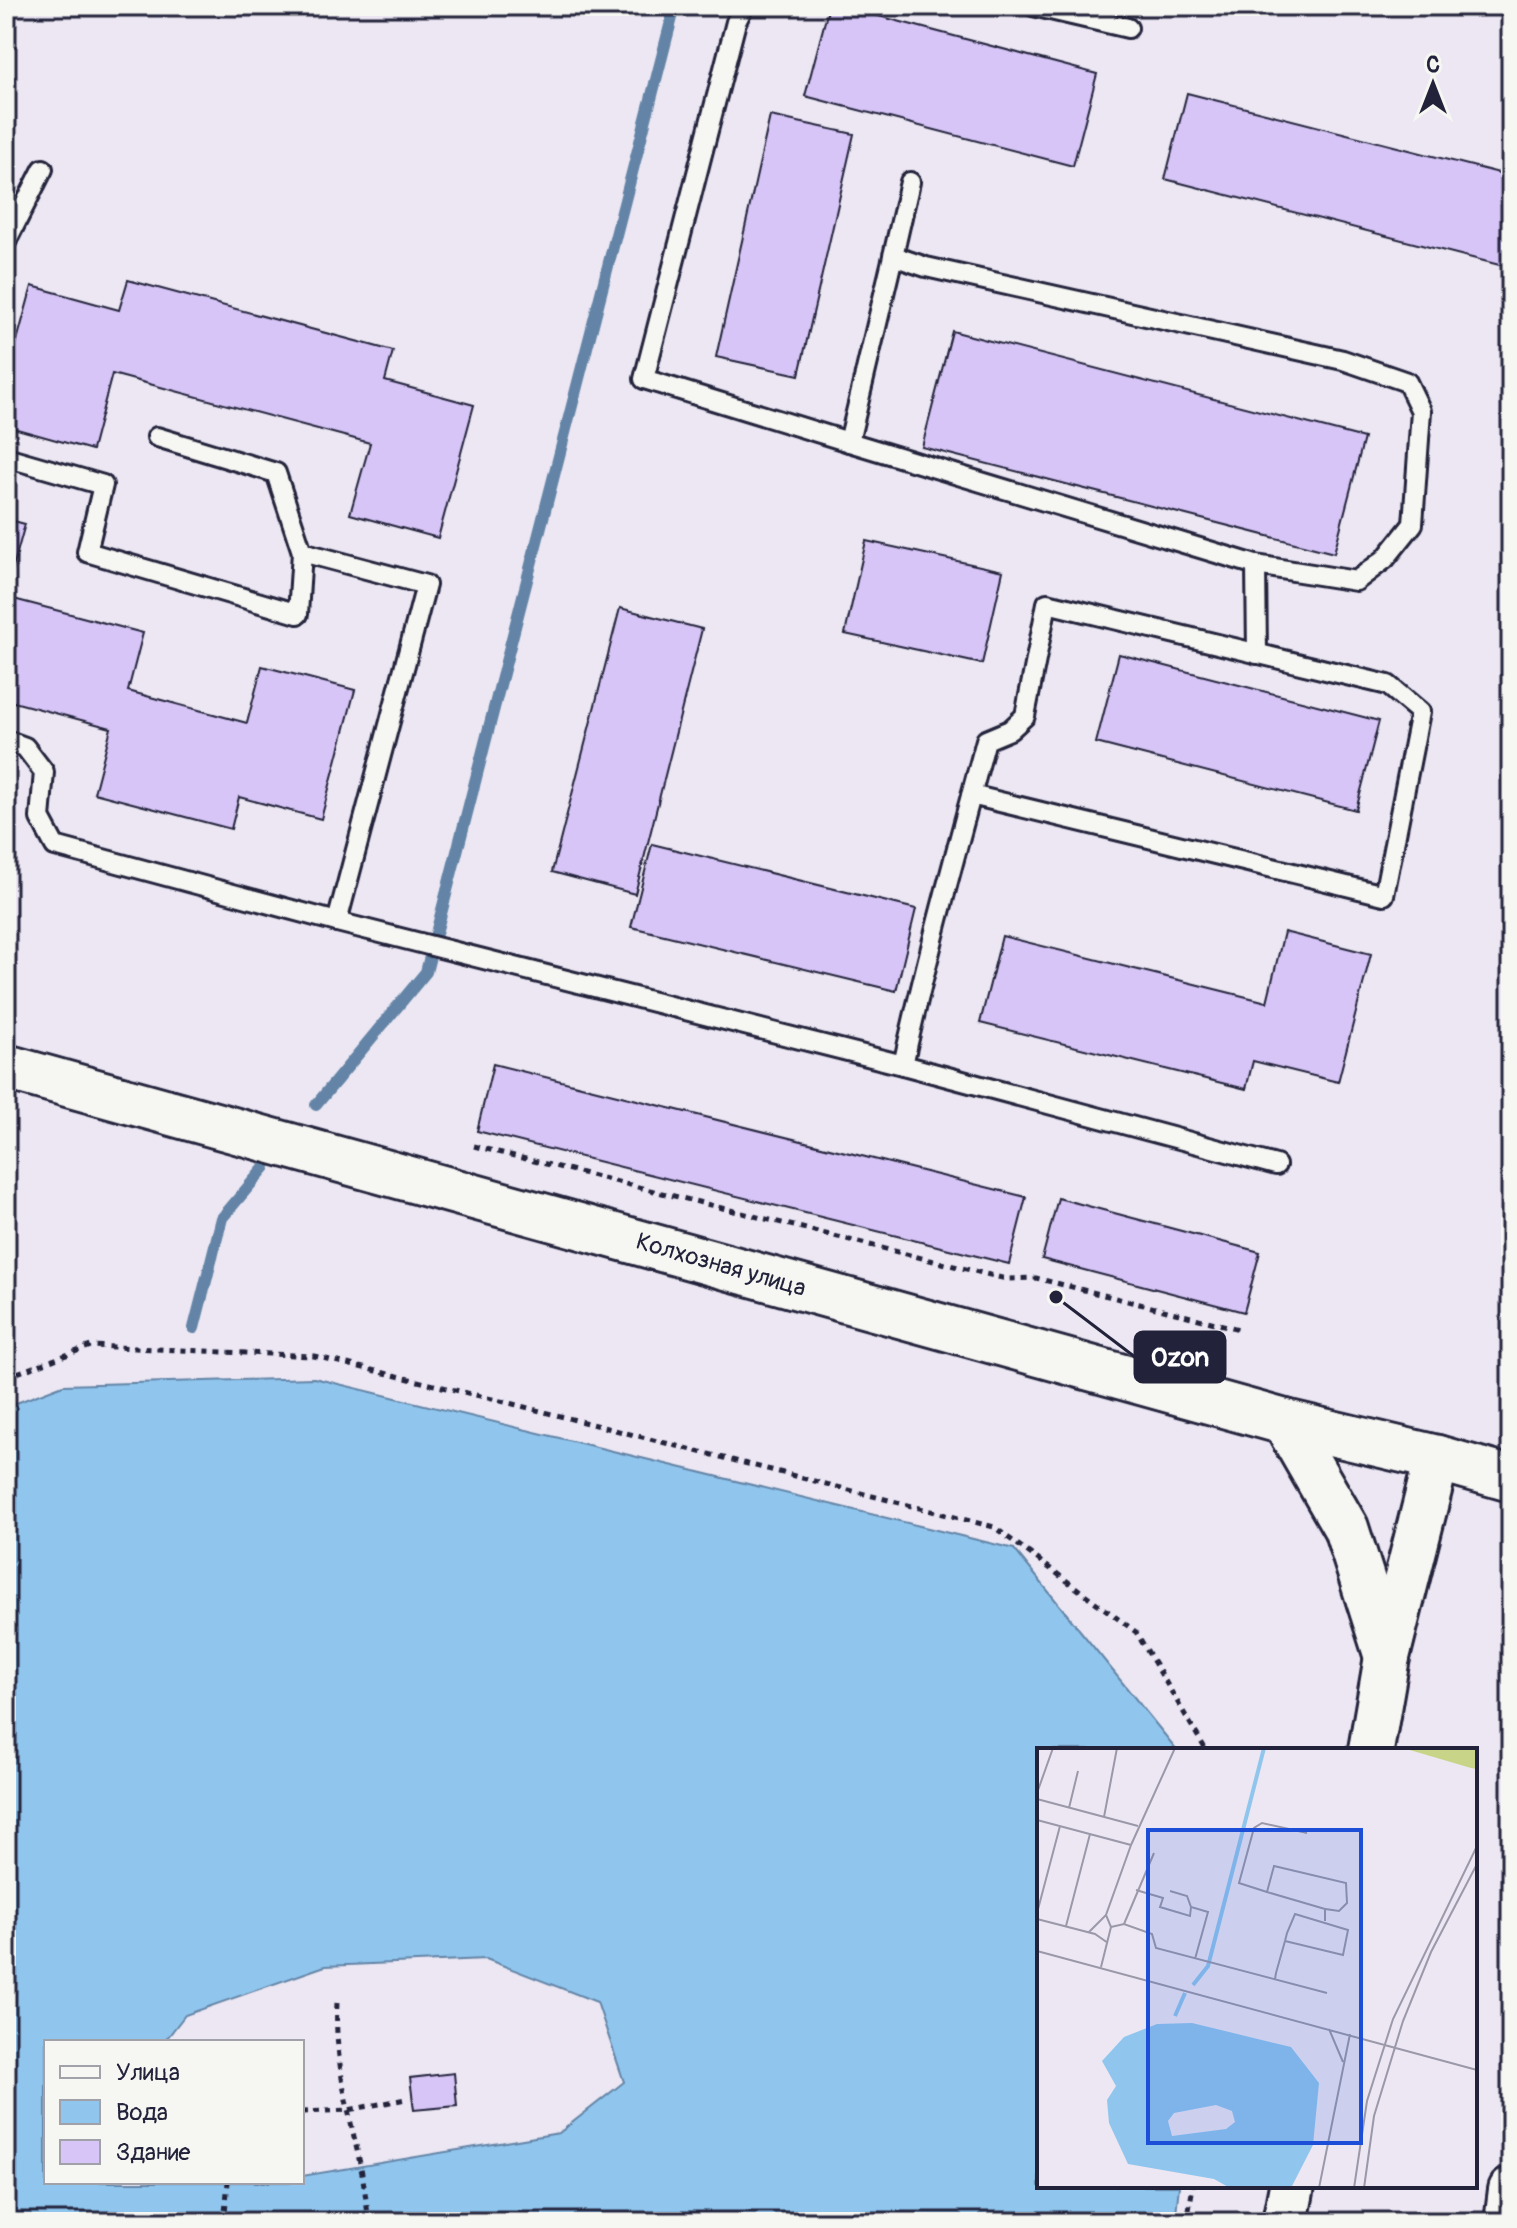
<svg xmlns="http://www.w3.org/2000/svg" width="1517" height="2228" viewBox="0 0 1517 2228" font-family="Pangolin,sans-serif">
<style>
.water{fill:#90c6ee;stroke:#6484a6;stroke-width:2;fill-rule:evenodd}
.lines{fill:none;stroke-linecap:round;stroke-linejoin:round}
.stream{stroke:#6484a6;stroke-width:12}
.building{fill:#d6c5f6;stroke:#22223b;stroke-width:2}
.service-casing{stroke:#22223b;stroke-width:24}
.tertiary-casing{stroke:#22223b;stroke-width:50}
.trunk-casing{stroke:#22223b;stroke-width:50}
.path{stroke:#22223b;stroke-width:5;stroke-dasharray:6 6;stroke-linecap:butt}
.service{stroke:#f6f6f2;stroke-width:18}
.tertiary{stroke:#f6f6f2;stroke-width:44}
.trunk{stroke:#f6f6f2;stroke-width:44}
.labels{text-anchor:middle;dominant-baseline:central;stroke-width:6;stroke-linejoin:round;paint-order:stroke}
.street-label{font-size:24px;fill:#22223b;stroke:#f6f6f2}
.inset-river{fill:none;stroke:#90c6ee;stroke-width:4}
.inset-road{fill:none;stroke:#9b98a9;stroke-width:2}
.view{fill:#1d4ed8;fill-opacity:0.15;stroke:#1d4ed8;stroke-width:4}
.inset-edge{fill:none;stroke:#22223b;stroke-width:4}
.leader{fill:none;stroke:#22223b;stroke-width:3}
.callout-dot{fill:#22223b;stroke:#f6f6f2;stroke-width:3}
.callout{fill:#22223b;stroke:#22223b;stroke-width:3}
.callout-label{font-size:26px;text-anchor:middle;font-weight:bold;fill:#fff}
</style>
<rect width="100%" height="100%" fill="#ece7f3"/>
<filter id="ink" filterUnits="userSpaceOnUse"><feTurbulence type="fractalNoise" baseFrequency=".0125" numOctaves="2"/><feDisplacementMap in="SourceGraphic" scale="16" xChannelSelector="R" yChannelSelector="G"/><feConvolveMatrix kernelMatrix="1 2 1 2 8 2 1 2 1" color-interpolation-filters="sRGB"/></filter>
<g filter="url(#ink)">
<path class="water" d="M314 1378 1014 1549 1177 1750H1039V2186H1179L1175 2222H6V1407L63 1385ZM486 1959 597 2002 624 2082 559 2133 302 2176V2182H46V2042H164L185 2015 325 1966Z"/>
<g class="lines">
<g class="stream">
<path d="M316 1105 426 972 675 6"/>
<path d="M194 1328 222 1218 265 1167"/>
</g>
</g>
<g class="building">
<path d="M829 6H841L1097 74 1073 166 805 96Z"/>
<path d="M1187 93 1511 176V268L1165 179Z"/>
<path d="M770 116 854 134 799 375 716 357Z"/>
<path d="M128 280 393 351 385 381 474 405 438 538 350 514 370 443 112 374 92 450 6 426V381L32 286 119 310Z"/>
<path d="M952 331 1364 438 1334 553 922 447Z"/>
<path d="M6 519 25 524 6 593Z"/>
<path d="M866 541 1003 571 982 664 845 634Z"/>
<path d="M6 597 143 633 128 691 247 723 262 666 355 690 321 819 239 797 231 829 94 793 111 728 6 700Z"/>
<path d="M620 608 702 629 635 894 552 872Z"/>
<path d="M1119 654 1379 721 1356 810 1096 743Z"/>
<path d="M652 844 916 909 896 991 631 927Z"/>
<path d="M1284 932 1371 954 1338 1082 1253 1061 1246 1089 980 1023 1002 936 1267 1002Z"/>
<path d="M493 1064 1026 1197 1009 1264 477 1131Z"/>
<path d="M1058 1198 1260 1252 1244 1312 1042 1259Z"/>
<path d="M454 2073 457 2106 414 2110 410 2078Z"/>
</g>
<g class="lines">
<g class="service-casing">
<g id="service">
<path d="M744 6 736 22 644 379 849 442"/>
<path d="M1033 6 1128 28"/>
<path d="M6 242 43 169"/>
<path d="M893 256 910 182"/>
<path d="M157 437 276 473 302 552 426 585 337 922"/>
<path d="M6 457 103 485 87 552 298 614 302 552"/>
<path d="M1256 565 849 442 893 256 926 267 1343 360 1407 382 1421 411 1413 524 1385 559 1356 581 1256 565 1257 654"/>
<path d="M6 740 25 747 44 772 40 818 55 846 337 922 903 1065 1276 1165"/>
<path d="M903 1065C927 956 957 848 986 740L1010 730 1025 716 1047 603 1388 685 1420 712 1384 895 971 795"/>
</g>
</g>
<g class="tertiary-casing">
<g id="tertiary">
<path d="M6 1067 1285 1422 1437 1458 1511 1479"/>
<path d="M1285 1422 1346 1528 1387 1657"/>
<path d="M1371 1750 1387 1657 1437 1458"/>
<path d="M1285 2222 1292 2186"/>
</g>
</g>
<g class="trunk-casing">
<path id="trunk" d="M1507 2222 1511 2190"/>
</g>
<g class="path">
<path d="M474 1146 1006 1279 1036 1278 1239 1329"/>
<path d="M6 1377 91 1346 314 1356 513 1404 994 1527 1136 1632 1206 1750"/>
<path d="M337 2003C334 2056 348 2109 359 2159 364 2180 366 2201 369 2222"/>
<path d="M302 2112 348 2110 406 2099"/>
<path d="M224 2222 228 2182"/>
<path d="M1187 2222 1193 2186"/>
</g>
<use href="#service" class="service"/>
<use href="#tertiary" class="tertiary"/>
<use href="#trunk" class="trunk"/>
</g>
</g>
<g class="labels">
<g class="street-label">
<text transform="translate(721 1265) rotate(16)">Колхозная улица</text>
</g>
</g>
<g transform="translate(1037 1748)">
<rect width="440" height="440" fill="#ece7f3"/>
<path d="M366 0H440V21L434 20Z" fill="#c8d588"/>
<path d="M155 275 254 299 282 335 276 397 254 440H193L177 431 91 416 72 375 70 352 79 338 65 313 87 289 120 276ZM179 357 195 363 198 374 189 381 135 388 131 373 137 365Z" fill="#90c6ee" fill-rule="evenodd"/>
<path class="inset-river" d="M156 237 171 218 227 0M138 268 148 245"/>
<path class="inset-road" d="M0 45 16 0M0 51 101 78M32 60 41 23M67 69 80 0M0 72 94 97 69 167 74 179 64 219M94 97 138 0M99 142 126 150 123 159 153 168 154 159M133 143 150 148 154 159 171 164 158 211M230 144 202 135 217 80 225 75 270 85M288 161 230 144 237 118 309 135 310 155 302 163 288 161V173M0 165 23 78M0 171 58 186 71 195M87 176 117 105M29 178 53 86M74 179 87 176 115 186 119 200 290 245M52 184 69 167M0 203 440 322M238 231 239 225 248 193 250 185 258 166 311 182 306 207 248 193M292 281 306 314M282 440 313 286M317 440 330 353 356 271 440 98M327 440 337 368 366 273 394 204 440 116"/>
<path class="view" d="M111 82H324V395H111Z"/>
<rect width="440" height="440" class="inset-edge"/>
</g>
<path class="leader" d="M1056 1297L1135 1357"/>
<circle class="callout-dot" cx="1056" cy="1297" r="8"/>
<rect class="callout" x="1135" y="1332" width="90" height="50" rx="8"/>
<g class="callout-label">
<text x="1180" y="1366">Ozon</text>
</g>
<rect width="1517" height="2228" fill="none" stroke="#f6f6f2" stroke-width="32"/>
<rect x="16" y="16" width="1485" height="2196" fill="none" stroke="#22223b" stroke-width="3" filter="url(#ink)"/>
<rect x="44" y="2040" width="260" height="144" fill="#f6f6f2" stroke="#a1a1a9" stroke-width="2"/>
<rect x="60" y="2066" width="40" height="12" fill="#f6f6f2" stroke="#a1a1a9" stroke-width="2"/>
<text x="116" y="2080" font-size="24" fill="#22223b">Улица</text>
<rect x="60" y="2100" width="40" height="24" fill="#90c6ee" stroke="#a1a1a9" stroke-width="2"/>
<text x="116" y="2120" font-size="24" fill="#22223b">Вода</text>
<rect x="60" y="2140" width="40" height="24" fill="#d6c5f6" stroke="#a1a1a9" stroke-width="2"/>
<text x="116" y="2160" font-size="24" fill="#22223b">Здание</text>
<g transform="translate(1433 84)" stroke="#f6f6f2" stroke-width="6" paint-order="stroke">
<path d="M0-6L14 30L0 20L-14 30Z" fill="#22223b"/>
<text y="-12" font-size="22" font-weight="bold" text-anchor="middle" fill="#22223b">С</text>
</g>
</svg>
